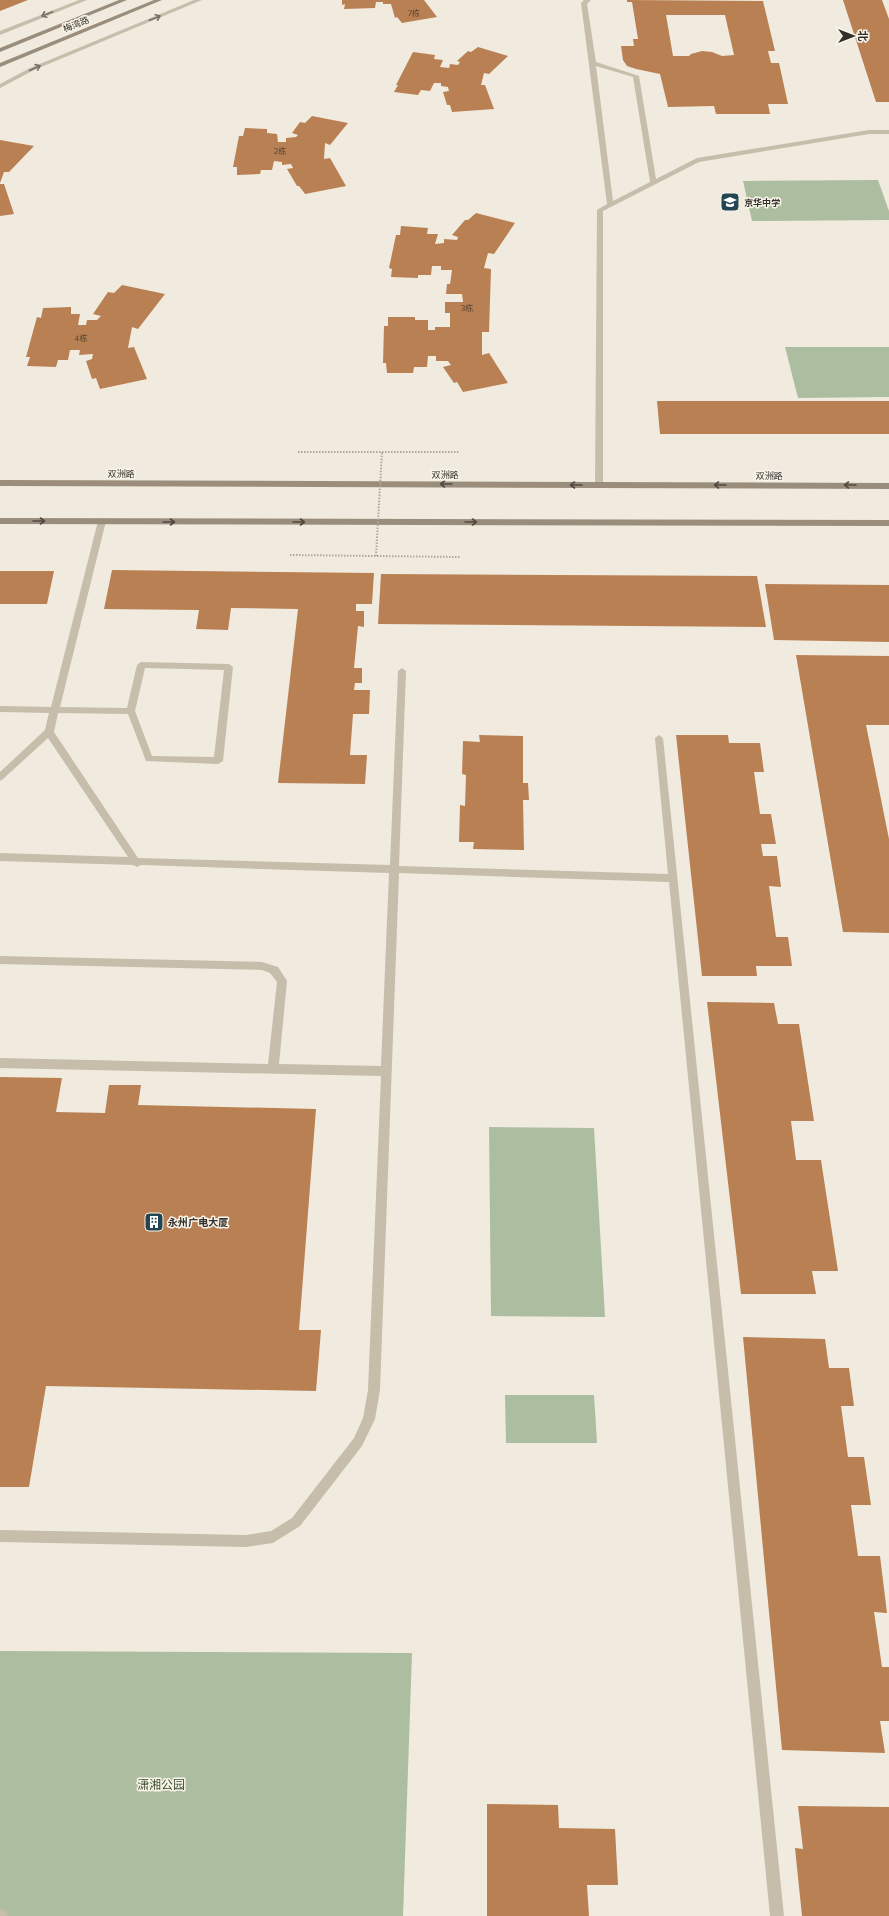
<svg xmlns="http://www.w3.org/2000/svg" width="889" height="1916" viewBox="0 0 889 1916" font-family="Commissioner,'Noto Sans SC',sans-serif">
<style>
.green{fill:#adbd9f}
.building{fill:#b98053;fill-rule:evenodd}
.lines{fill:none;stroke-linecap:round;stroke-linejoin:round}
.path{stroke:#b2a795;stroke-width:2;stroke-dasharray:1.5 1.5;stroke-linecap:butt}
.lane{fill:#c6bdab;fill-rule:evenodd}
.street{fill:#c6bdab;fill-rule:evenodd}
.secondary{fill:#9a8d7c;fill-rule:evenodd}
.path-bridge{stroke:#b2a795;stroke-width:2;stroke-dasharray:1.5 1.5;stroke-linecap:butt}
.oneway{stroke:#766f64}
.oneway2{stroke:#534b42}
.labels{text-anchor:middle;dominant-baseline:central;stroke-width:3;stroke-linejoin:round;paint-order:stroke}
.number-label{font-size:8px;fill:#564334}
.far-street-label{font-size:9px;fill:#352f29;stroke:#f8f4ea}
.far-poi-label{font-size:9px;font-weight:bold;fill:#352f29;stroke:#f8f4ea;text-anchor:start}
.poi-label{font-size:10px;font-weight:bold;fill:#352f29;stroke:#f8f4ea;text-anchor:start}
.near-park-label{font-size:12px;fill:#3e5030;stroke:#f8f4ea}
</style>
<rect width="100%" height="100%" fill="#f0ebde"/>
<g class="green">
<path d="M878 180 889 211V220L752 221 743 181Z"/>
<path d="M785 347H889V397L798 398Z"/>
<path d="M489 1127 594 1128 605 1317 491 1316Z"/>
<path d="M505 1395H594L597 1443H506Z"/>
<path d="M0 1651 412 1653 403 1916H0Z"/>
</g>
<g class="building">
<path d="M0 0H28L0 11Z"/>
<path d="M342 0H424L437 17 402 23 397 17 395 18 391 4H383V2H376L375 8 344 9 345 4 342 5Z"/>
<path d="M627 0 763 1 775 51H768L771 63H779L788 104H768L770 114H716L714 106 668 107 660 74 636 69 627 66 623 60 621 46H634L633 39H638L632 2H627ZM666 15H725L734 55 722 56 712 52 702 51 691 54 689 56H673Z"/>
<path d="M843 0H882L889 19V102H876Z"/>
<path d="M478 47 508 56 489 74 484 73 481 85H485L494 109 452 112 450 105H447L443 92 449 91 448 87 441 86V83H434L430 91 421 90 418 95 394 92 398 85H396L413 52 435 55 434 59 443 60 440 67 449 68 450 64 458 65 460 62 457 61 468 51 471 52Z"/>
<path d="M312 116 348 123 330 145 325 143 324 159 330 158 346 186 305 194 299 186H297L287 169 293 168 291 164 282 165V162L274 161 272 170H261L260 174 237 175V167H233L239 136H243L245 128 267 129V133L277 134 278 142H286V138L296 137 298 135 292 133 300 122 305 123Z"/>
<path d="M0 140 34 146 9 172H4L0 183Z"/>
<path d="M0 184H4L14 214 0 216Z"/>
<path d="M476 213 515 223 494 254 488 253 484 268 491 269 489 332H482V355L489 353 508 383 463 392 457 382 454 383 443 367 451 365 448 361H436V356H428L427 367H414L413 373H387L386 363H383L384 326H388V317H415V320H428V330H435V327H450V313H445V302H463L462 294H446L447 284H450L452 270H441V266H432L431 275H418V278L391 277 392 269 389 268 396 235H400L401 226 428 228 427 234H438L435 244 444 243V239L457 240 458 237 452 235 465 220H468Z"/>
<path d="M122 285 165 294 138 329 132 327 128 348 134 347 147 379 100 389 96 378 92 379 86 361 92 359 93 354 79 355 80 350H70L68 360H58L56 367 27 366 30 357H26L37 317 41 318 43 308 71 307V314H80L78 325H86L87 320H97L101 316 93 314 108 292 114 293Z"/>
<path d="M657 401H889V434H660Z"/>
<path d="M112 570 374 573 372 604H356V611H364V627L358 626 354 668H362V683H355L354 690H370L369 714H353L350 755H367L365 784 278 783 298 609 231 608 228 630 196 629 199 610 104 609Z"/>
<path d="M0 571H54L47 604H0Z"/>
<path d="M381 574 757 576 766 627 378 624Z"/>
<path d="M765 584 889 585V642L774 640Z"/>
<path d="M796 655 889 656V725H866L889 839V933L843 932Z"/>
<path d="M479 735 523 736V783H528L529 800H523L524 850 473 849 474 842H459L460 805 465 806 466 775 462 774 463 741 480 742Z"/>
<path d="M676 735H728L729 743H760L764 772H754L760 814H771L776 844H761L763 856H777L781 887 769 886 776 937H788L792 966H756L757 976H702Z"/>
<path d="M707 1002 774 1003 778 1024H799L814 1121H791L796 1160H821L838 1271H812L816 1294H741Z"/>
<path d="M0 1077 62 1078 56 1112 105 1113 109 1085H141L138 1105 316 1109 299 1330H321L316 1391 46 1386 29 1487H0Z"/>
<path d="M743 1337 825 1339 829 1368H849L854 1406H841L848 1457H864L871 1505H851L858 1556H880L887 1613 874 1612 882 1667H889V1721H880L885 1753 782 1750Z"/>
<path d="M487 1804 558 1805 559 1828 615 1829 618 1885H587L589 1916H487Z"/>
<path d="M798 1806 889 1807V1916H802L795 1848 803 1849Z"/>
</g>
<g class="lines">
<g class="path">
<path d="M298 452H459"/>
<path d="M290 555 461 557"/>
</g>
<g class="lane">
<path d="M79 0H87L0 35V31Z"/>
<path d="M194 0H202L34 70 0 88V84L30 68Z"/>
<path d="M584 0H591L587 4 596 62 639 76 656 179 697 158 869 130H889V134H869L699 162 603 211V485L599 488 595 485 597 210 607 204 581 3ZM596 66 633 77 650 182 613 201Z"/>
<path d="M102 518 106 521 60 707 127 708 137 665 141 662 229 664 233 667 223 761 218 764 146 761 128 714 58 713 54 732 138 858 390 865 398 671 402 668 406 671 399 866 668 874 655 738 659 735 663 738 784 1916H770L669 882 399 873 380 1390 375 1419 362 1446 300 1526 273 1543 246 1547 0 1542V1530L246 1535 271 1531 292 1518 354 1438 363 1418 368 1390 381 1076 0 1068V1058L268 1064 277 982 270 973 262 970 0 964V956L262 962 278 967 287 981 279 1064 381 1066 389 873 141 865 137 867 133 865 0 861V853L128 857 48 738 3 779 0 781V772L45 730 49 713 0 712V706L51 707 98 521ZM145 668 224 670 214 757 152 756 135 711Z"/>
</g>
<path class="street" d="M0 1908 6 1911 8 1916H0Z"/>
<g class="secondary">
<path d="M119 0H127L0 52V48Z"/>
<path d="M154 0H162L0 67V63Z"/>
<path d="M0 480 889 483V489L0 486Z"/>
<path d="M0 518 889 520V526L0 524Z"/>
</g>
<path class="path-bridge" d="M376 556 382 452"/>
</g>
<defs><path id="oneway-shaft" d="M-6 0H5M1.5-3L5.5 0L1.5 3" fill="none" stroke-width="1.6" stroke-linecap="round" stroke-linejoin="round"/></defs>
<g class="oneway">
<use href="#oneway-shaft" transform="translate(47 14) rotate(158)"/>
<use href="#oneway-shaft" transform="translate(155 18) rotate(-22)"/>
<use href="#oneway-shaft" transform="translate(35 68) rotate(-24)"/>
</g>
<g class="oneway2">
<use href="#oneway-shaft" transform="translate(446 484) rotate(-180)"/>
<use href="#oneway-shaft" transform="translate(576 485) rotate(-180)"/>
<use href="#oneway-shaft" transform="translate(720 485) rotate(-180)"/>
<use href="#oneway-shaft" transform="translate(850 485) rotate(-180)"/>
<use href="#oneway-shaft" transform="translate(39 521)"/>
<use href="#oneway-shaft" transform="translate(169 522)"/>
<use href="#oneway-shaft" transform="translate(299 522)"/>
<use href="#oneway-shaft" transform="translate(471 522)"/>
</g>
<defs>
<g id="school-square" transform="scale(1)"><rect x="-9" y="-9" width="18" height="18" rx="4" fill="#234552" stroke="#f8f4ea"/><path d="M0-5L7-2L0 1L-7-2ZM-4 1L0 2.5L4 1V4Q0 6-4 4Z" fill="#fff"/></g>
<g id="building-square" transform="scale(1)"><rect x="-9" y="-9" width="18" height="18" rx="4" fill="#234552" stroke="#f8f4ea"/><path d="M-4-6H4V6H1V3H-1V6H-4ZM-2.5-4.3h1.7v1.8h-1.7ZM.8-4.3h1.7v1.8H.8ZM-2.5-1h1.7V.8h-1.7ZM.8-1h1.7V.8H.8Z" fill="#fff"/></g>
</defs>
<g fill-rule="evenodd">
<use href="#school-square" x="730" y="202"/>
<use href="#building-square" x="154" y="1222"/>
</g>
<g class="labels">
<g class="number-label">
<text x="414" y="13">7栋</text>
<text x="280" y="151">2栋</text>
<text x="467" y="308">3栋</text>
<text x="81" y="338">4栋</text>
</g>
<g class="far-street-label">
<text transform="translate(76 24) rotate(-22)">梅湾路</text>
<text x="121" y="473">双洲路</text>
<text x="445" y="474">双洲路</text>
<text x="769" y="475">双洲路</text>
</g>
<g class="far-poi-label">
<text x="744" y="202">京华中学</text>
</g>
<g class="poi-label">
<text x="168" y="1222">永州广电大厦</text>
</g>
<g class="near-park-label">
<text x="161" y="1784">潇湘公园</text>
</g>
</g>
<g transform="translate(853 36) rotate(90)" stroke="#f8f4ea" stroke-width="3" paint-order="stroke">
<path d="M0-3L7 15L0 10L-7 15Z" fill="#352f29"/>
<text y="-6" font-size="11" font-weight="bold" text-anchor="middle" fill="#352f29">北</text>
</g>
</svg>
